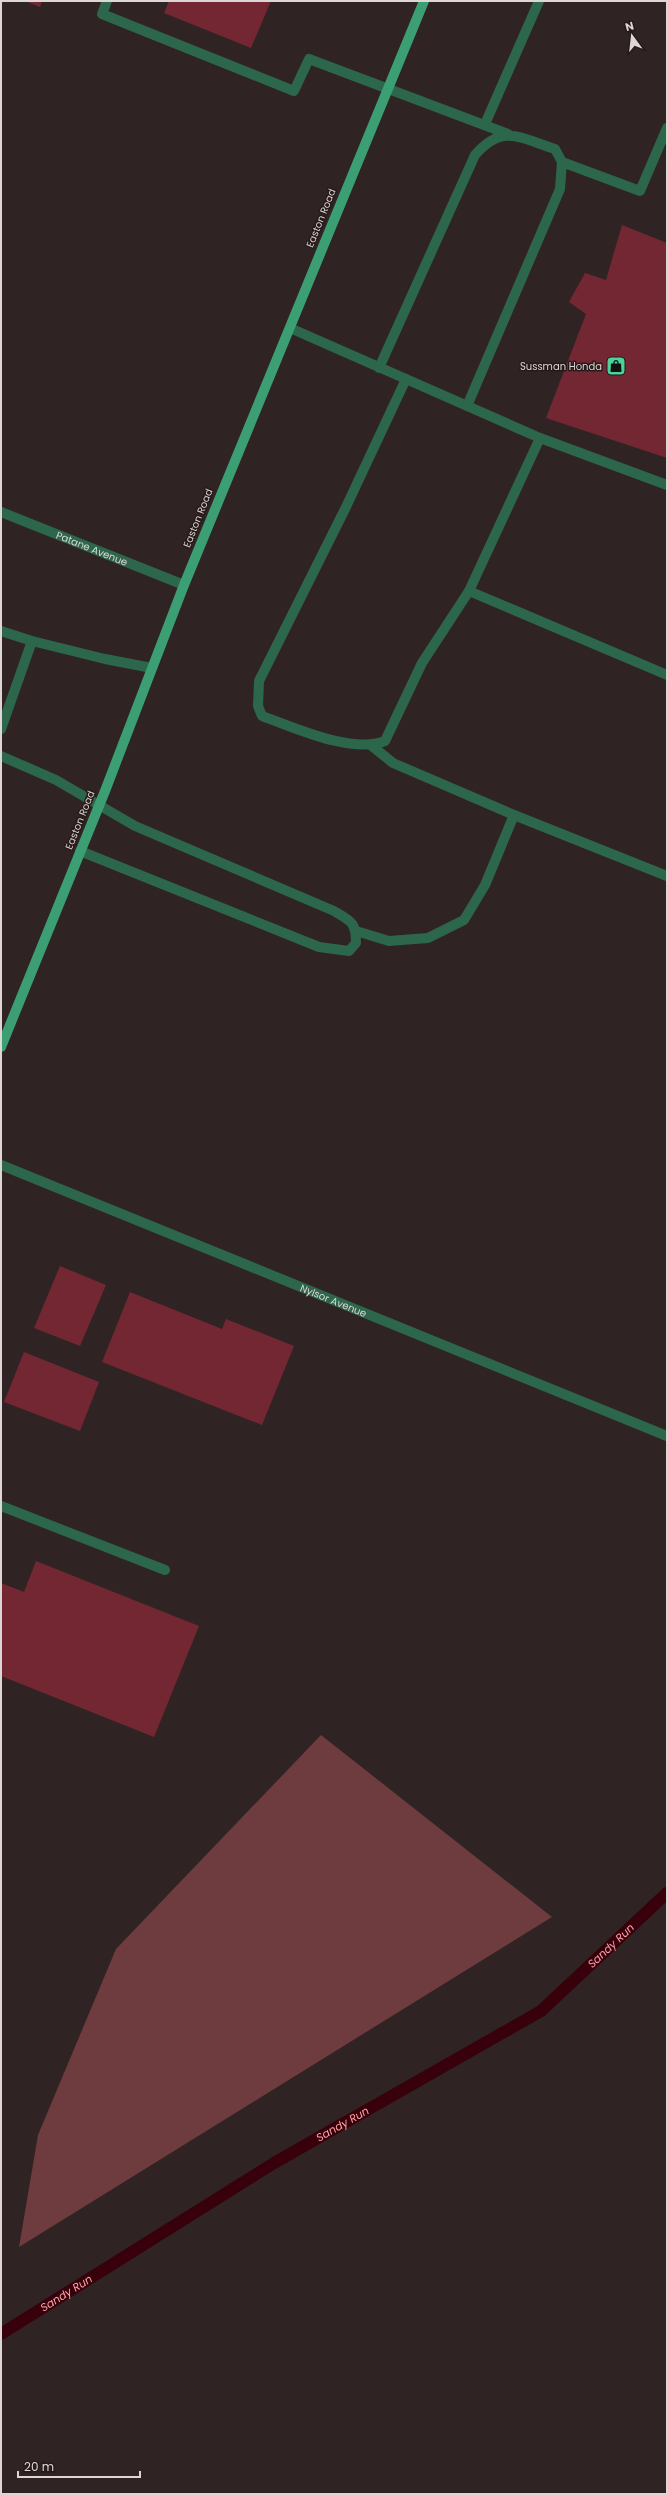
<svg xmlns="http://www.w3.org/2000/svg" width="668" height="2495" viewBox="0 0 668 2495" font-family="Poppins,sans-serif">
<style>
.green{fill:#6e3b3f}
.lines{fill:none;stroke-linecap:round;stroke-linejoin:round}
.stream{stroke:#37000b;stroke-width:12}
.building{fill:#732732}
.minor{stroke:#2c664b;stroke-width:10}
.major{stroke:#3c9f74;stroke-width:10}
.labels{text-anchor:middle;dominant-baseline:central;stroke-width:3;stroke-linejoin:round;paint-order:stroke}
.street-label{font-size:10px;fill:#ded5d5;stroke:#261a1a}
.poi-label{font-size:10px;fill:#ded5d5;stroke:#261a1a;text-anchor:end}
.water-label{font-size:11px;font-style:italic;fill:#fea2a8;stroke:#261a1a}
</style>
<rect width="100%" height="100%" fill="#302324"/>
<path class="green" d="M321 1735 552 1917 19 2247 38 2135 116 1949Z"/>
<g class="lines">
<path class="stream" id="s1" d="M1 2334 274 2163 541 2011 667 1893"/>
</g>
<g class="building">
<path d="M25 1H42L40 7Z"/>
<path d="M169 1H271L251 48 164 13Z"/>
<path d="M622 225 667 243V458L546 418 586 314 569 302 585 273 606 280Z"/>
<path d="M60 1266 106 1285 80 1346 34 1328Z"/>
<path d="M130 1292 222 1329 226 1319 294 1346 262 1425 102 1362Z"/>
<path d="M24 1352 99 1382 80 1431 4 1402Z"/>
<path d="M36 1561 199 1626 154 1737 1 1676V1583L24 1592Z"/>
</g>
<g class="lines">
<g class="minor">
<path d="M107 1 102 14 294 91 309 59 508 134"/>
<path d="M485 124 539 1"/>
<path d="M562 162 640 191 667 128"/>
<path d="M290 328 540 438 667 485"/>
<path d="M379 368 475 155C503 123 520 138 555 149L562 162 560 189 467 406"/>
<path d="M406 379 346 507 259 681 258 706 262 716C296 728 351 754 385 741L422 663 469 591 667 675"/>
<path id="s2" d="M1 512 184 585"/>
<path d="M469 591 540 438"/>
<path d="M1 631 32 641"/>
<path d="M1 729 32 641 105 659 152 668"/>
<path d="M1 756 56 780 135 826 334 911C351 921 356 922 356 943L349 951 319 947 80 851"/>
<path d="M514 815 667 876"/>
<path d="M356 931 389 941 428 938 464 920 485 885 514 815 393 763 372 746"/>
<path id="s3" d="M1 1165 667 1436"/>
<path d="M1 1506 165 1570"/>
</g>
<path class="major" d="M1 1047 105 791 184 585 424 1"/>
</g>
<defs>
<g id="shop-square" transform="scale(1)"><rect x="-9" y="-9" width="18" height="18" rx="4" fill="#4dd39a" stroke="#261a1a"/><path d="M-5-2.5h2.3a2.7 3.5 0 0 1 5.4 0H5L5.5 6h-11ZM-1.5-2.5h3a1.5 2.3 0 0 0-3 0Z" fill="#111"/></g>
</defs>
<g fill-rule="evenodd">
<use href="#shop-square" x="616" y="366"/>
</g>
<g class="labels">
<g class="street-label">
<text transform="translate(321 218) rotate(-68)">Easton Road</text>
<text transform="translate(198 518) rotate(-68)">Easton Road</text>
<text stroke="none"><textPath href="#s2" startOffset="98">Patane Avenue</textPath></text>
<text transform="translate(80 820) rotate(-68)">Easton Road</text>
<text stroke="none"><textPath href="#s3" startOffset="359">Nylsor Avenue</textPath></text>
</g>
<g class="poi-label">
<text x="602" y="366">Sussman Honda</text>
</g>
<g class="water-label">
<text stroke="none"><textPath href="#s1" startOffset="725">Sandy Run</textPath></text>
<text stroke="none"><textPath href="#s1" startOffset="401">Sandy Run</textPath></text>
<text stroke="none"><textPath href="#s1" startOffset="77">Sandy Run</textPath></text>
</g>
</g>
<rect width="668" height="2495" fill="none" stroke="#ded5d5" stroke-width="4"/>
<g transform="translate(632 36) rotate(345)" stroke="#261a1a" stroke-width="3" paint-order="stroke">
<path d="M0-3L7 15L0 10L-7 15Z" fill="#ded5d5"/>
<text y="-6" font-size="11" font-weight="bold" text-anchor="middle" fill="#ded5d5">N</text>
</g>
<path d="M18 2471v6h122v-6" fill="none" stroke="#ded5d5" stroke-width="2"/>
<text x="24" y="2471" font-size="12" fill="#ded5d5" stroke="#261a1a" stroke-width="3" paint-order="stroke">20 m</text>
</svg>
